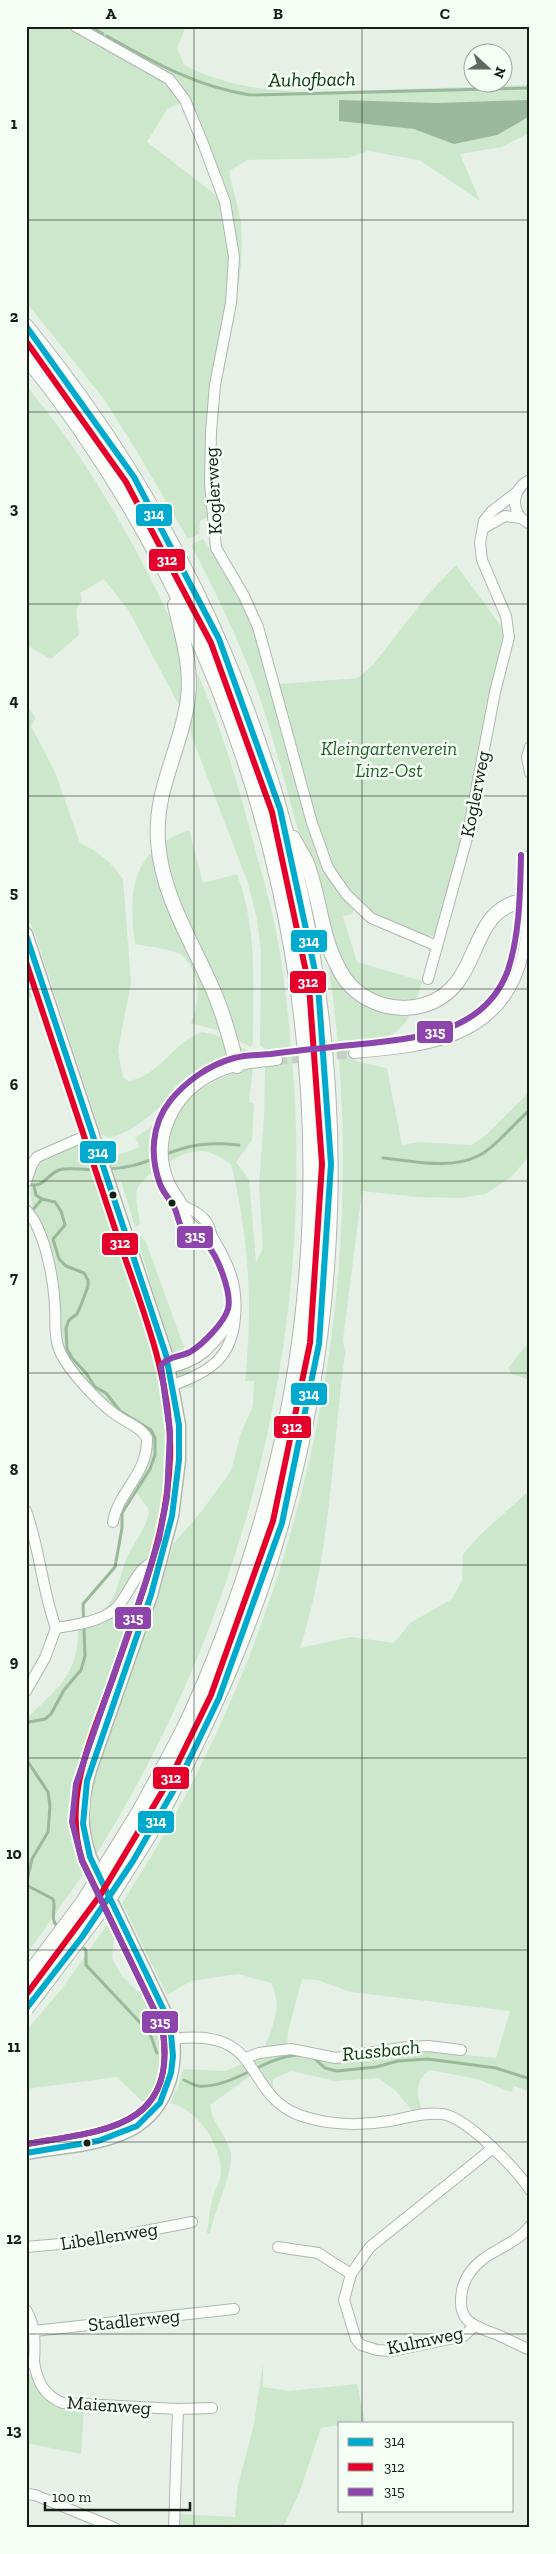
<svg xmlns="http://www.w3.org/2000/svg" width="556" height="2554" viewBox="0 0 556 2554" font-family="'Zilla Slab',serif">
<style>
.green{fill:#cde7cd}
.water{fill:#99b99a}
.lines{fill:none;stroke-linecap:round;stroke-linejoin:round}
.stream{stroke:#99b99a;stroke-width:3}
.minor-tunnel{stroke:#c7d0c7;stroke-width:10;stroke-dasharray:10 5;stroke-linecap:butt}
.minor-casing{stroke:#b0b7b0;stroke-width:12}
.major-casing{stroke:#b0b7b0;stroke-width:15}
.highway-casing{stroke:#b0b7b0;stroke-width:16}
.minor{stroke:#fbfdfb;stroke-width:10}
.major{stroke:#fbfdfb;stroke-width:12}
.highway{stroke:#fbfdfb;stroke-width:14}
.highway-bridge-casing{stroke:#b0b7b0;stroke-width:16;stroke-linecap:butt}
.highway-bridge{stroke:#fbfdfb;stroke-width:14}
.bus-1-casing{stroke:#f4fef4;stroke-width:10}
.bus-2-casing{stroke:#f4fef4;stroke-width:10}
.bus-3-casing{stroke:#f4fef4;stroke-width:10}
.bus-1{stroke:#00a9ce;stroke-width:6}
.bus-2{stroke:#e4002b;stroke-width:6}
.bus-3{stroke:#8e44ad;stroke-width:6}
.grid{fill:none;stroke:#171d17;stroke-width:1;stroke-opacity:0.55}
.bus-dot{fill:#171d17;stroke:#f4fef4;stroke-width:2}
.labels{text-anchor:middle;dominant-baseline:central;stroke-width:5;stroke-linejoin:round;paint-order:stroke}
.street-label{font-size:19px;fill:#171d17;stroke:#f4fef4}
.park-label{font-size:19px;font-style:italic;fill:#265f2a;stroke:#f4fef4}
.water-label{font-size:20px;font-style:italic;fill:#07350d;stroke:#f4fef4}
.line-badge{stroke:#f4fef4;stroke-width:2}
.badge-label{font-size:14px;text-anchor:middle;font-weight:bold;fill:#fff}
.neatline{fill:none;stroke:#171d17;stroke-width:2}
.grid-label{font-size:16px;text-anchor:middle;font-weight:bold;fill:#171d17}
</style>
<rect width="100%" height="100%" fill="#e6f0e6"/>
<g class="green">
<path d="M26 26 72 28 160 75 183 102 167 109 147 142 221 199 231 273 222 343 208 516 200 521 199 534 188 539 136 450 104 399 26 302Z"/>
<path d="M82 26H186L177 48 184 65C224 85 264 91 309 92L530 85V133L501 147 460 154 480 201 419 160 368 151 348 158 247 160 229 171C232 189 239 206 241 224 244 261 238 298 229 334L237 250 232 216 190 103 176 81Z"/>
<path d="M26 386C84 453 133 540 171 620 182 644 195 667 205 691 226 742 241 795 255 849 261 871 268 894 273 917 283 963 288 1011 292 1058 316 1336 244 1618 96 1855 86 1825 88 1806 95 1775L174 1543 201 1512 231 1471 241 1433 253 1406 254 1381H245C253 1308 249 1236 231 1164 222 1158 213 1152 202 1151 184 1150 144 1172 137 1190 134 1199 140 1215 140 1225L135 1227 121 1181 116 1180 109 1158 140 1147 135 1138C178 1109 199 1080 253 1067L249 1102 254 1104 252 1140 236 1162 249 1179 256 1262 263 1248 259 1185 264 1118 265 1066 279 1064 277 1054 267 1051 260 1045 261 953 257 919 248 883 182 711 129 611 104 579 80 593 82 599 76 610 79 635 51 659 26 645Z"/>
<path d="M203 539 225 570 249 611 310 825 355 909 352 914 343 916 357 962 422 981C408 1029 401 1036 353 1048L355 1061 387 1068 402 1145 418 1142 472 1145 487 1134 530 1091V1155L512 1176 486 1194 461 1198 417 1197 362 1191 343 1340 345 1353C332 1452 331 1552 300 1648L351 1637 394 1643 410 1623 452 1599 462 1581 463 1554 480 1535 530 1490V2096L528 2091 514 2086 511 2092 477 2079 430 2070C415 2079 415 2097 423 2111L414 2113 395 2090 378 2078 336 2081 291 2071 273 2079V2089L254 2061 257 2058 291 2052 332 2059 416 2050 496 2058 510 2011 351 1992 317 1980 302 1979 288 2032 287 2047 264 2048C273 2027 283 2005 271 1983L238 1974 191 1981 167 1995 122 1903C293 1642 369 1325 335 1015 328 944 310 874 291 805 278 757 265 707 246 661 230 622 211 583 191 545Z"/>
<path d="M456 565 504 630 464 832 438 932 435 936H423C407 930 388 925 374 916 318 881 296 746 279 684L358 678 373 665 426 597Z"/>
<path d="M26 706 36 718 31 726 55 772 80 843C98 851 112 863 123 879L131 982 118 1051 123 1077 128 1081C159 1077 174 1041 202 1032L216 1035 246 1050 247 1054 243 1058C223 1065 205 1071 187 1084 161 1102 141 1131 108 1138L101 1134 34 931 26 916Z"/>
<path d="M189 830 203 883 237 874C258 933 253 982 253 1043L251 1047 217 1030 191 1023C198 1003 202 987 191 967 187 961 184 955 178 953 165 948 149 947 135 944 128 891 131 851 189 830Z"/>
<path d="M26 951 41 994 30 998 26 1004Z"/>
<path d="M84 1141 90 1145 163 1371 174 1444 170 1502 159 1551 143 1564 111 1608 97 1614C104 1610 109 1605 113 1597 119 1586 121 1572 126 1560 133 1542 147 1530 149 1510L134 1489 146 1464 150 1440 89 1385 63 1351 36 1216C28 1198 28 1177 41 1161Z"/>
<path d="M137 1236H141L146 1242 185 1350 194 1387 181 1389Z"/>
<path d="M530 1341V1380L512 1374 508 1368Z"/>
<path d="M152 1569 79 1789C75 1817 77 1840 89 1866L26 1955V1719C57 1689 79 1675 78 1628L111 1617 123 1622 143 1583 139 1581Z"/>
<path d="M114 1915 115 1930 112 1958 122 1976 136 1990 156 2000 163 2015 170 2061 160 2096 149 2108 117 2077 26 2089V2031L64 1986Z"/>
<path d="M244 2063 253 2074 210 2105C211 2122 228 2136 231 2154 233 2172 214 2212 210 2233H207C209 2220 210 2206 214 2194 216 2187 221 2179 221 2172 221 2145 198 2109 170 2103L179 2084 183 2069 226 2071Z"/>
<path d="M263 2363V2387L289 2391 357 2384 365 2421 340 2423V2425L321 2428 300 2491 283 2528H178L179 2514 235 2517 238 2485 254 2424Z"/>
<path d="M26 2369 40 2390 58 2406 84 2410 81 2454 26 2443Z"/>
</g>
<path class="water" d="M339 100 437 103 528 100 530 116 497 135 454 144 414 129 339 121Z"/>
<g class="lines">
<g class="stream">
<path d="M90 26 103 34"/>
<path d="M107 36C153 62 197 87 250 95L530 88"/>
<path d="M383 1158C412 1161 451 1170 478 1156 495 1148 514 1123 530 1110"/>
<path d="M107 1169C136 1169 154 1157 181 1149 200 1143 220 1143 239 1145"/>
<path d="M28 1184C44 1189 46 1175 59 1170 68 1167 90 1170 100 1170"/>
<path d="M31 1212 42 1199"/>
<path d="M26 1725 29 1722 45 1719 51 1714 64 1690 81 1670 85 1656 83 1604 115 1567 122 1528V1513L150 1469 155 1455V1438L151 1430 120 1411 106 1393 95 1387 86 1373 72 1358 67 1349 66 1328 69 1320 77 1314 81 1305 88 1286V1280L84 1273 66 1266 59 1259 53 1239 65 1225 61 1211 55 1202 42 1199 36 1195 34 1186"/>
<path d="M26 1759 48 1792 50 1806 48 1832 32 1859 26 1885"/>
<path d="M26 1885 53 1899C57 1910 48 1919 59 1928"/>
<path d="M79 1945 86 1950V1965L147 2030C153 2037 153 2045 157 2053"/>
<path d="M314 2058 325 2068 337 2071 376 2067 398 2061 428 2059 496 2068 530 2079"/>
<path d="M184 2080C188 2082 194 2085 198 2086 231 2089 264 2057 298 2055"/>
</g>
<path class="minor-tunnel" d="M277 1060 354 1053"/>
<g class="minor-casing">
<g id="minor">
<path d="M75 26 169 79 185 100 204 146 225 202 234 257 231 303 215 385 211 432 210 483 216 548 244 596 258 627 312 823 328 868 346 894 371 918 437 946"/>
<path d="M530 480C510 489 510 515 530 524"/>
<path d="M484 528 505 516 521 518"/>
<path d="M530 747 527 757 530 773"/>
<path d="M428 979 467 838 495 692 509 637 506 616 482 560 480 543 484 521 491 512 517 492"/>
<path d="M354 1053C427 1047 504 1039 523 954 530 922 528 887 530 855"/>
<path d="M26 1182 32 1164 37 1157 92 1133"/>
<path d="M26 1210C45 1229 54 1281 55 1308 56 1320 54 1334 58 1346 64 1367 98 1402 116 1415 126 1422 141 1427 147 1438 148 1475 118 1491 113 1522"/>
<path d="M211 1235C201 1233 189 1226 185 1215 184 1211 184 1208 182 1204 178 1196 172 1190 169 1182 151 1139 174 1093 214 1074 234 1064 256 1062 277 1060"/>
<path d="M169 1368C205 1360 213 1343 235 1317"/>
<path d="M173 1385C210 1372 232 1358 235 1317 238 1285 229 1265 213 1238 210 1234 211 1231 209 1227 205 1216 193 1210 183 1206"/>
<path d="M26 1511C40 1549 42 1590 56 1628 75 1625 100 1622 115 1609 130 1596 135 1568 154 1562L161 1563"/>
<path d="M26 1691 45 1658 56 1628"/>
<path d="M174 2039C265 2027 242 2093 299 2115 327 2125 360 2126 389 2121 406 2118 424 2112 442 2114 467 2117 516 2169 530 2190"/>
<path d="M246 2058 259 2053 291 2049 336 2058 407 2047 428 2046 461 2050"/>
<path d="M530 2226C518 2242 498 2248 483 2259 472 2268 464 2278 462 2291 456 2322 474 2326 498 2335 509 2340 519 2345 530 2350"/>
<path d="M26 2247 94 2241 192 2222"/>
<path d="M278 2247 318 2253 351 2274"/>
<path d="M26 2310C36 2326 35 2344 34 2362L26 2364"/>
<path d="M473 2327 464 2336 392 2351 377 2350 361 2345 356 2339 344 2300 351 2274 370 2247 493 2148"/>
<path d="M34 2331 234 2309"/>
<path d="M34 2362C37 2381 44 2396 63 2403L178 2409 212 2408"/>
<path d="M26 2494 35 2495 115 2528"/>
<path d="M174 2528 178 2409"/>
</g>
</g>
<g class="major-casing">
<path id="major" d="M26 934 166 1355 179 1425V1460L172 1516 151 1595 90 1770C81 1801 79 1826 90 1857L170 2023C181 2067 167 2116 121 2134 92 2146 57 2147 26 2153"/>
</g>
<g class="highway-casing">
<g id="highway">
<path d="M26 326C299 658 400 1106 282 1522 252 1629 207 1728 155 1826"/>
<path d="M26 357C287 681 378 1130 259 1529 239 1596 215 1662 185 1726 170 1756 153 1786 137 1815"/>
<path d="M175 605C182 636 192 666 188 698 182 748 154 788 158 842 162 898 195 946 216 997 225 1019 231 1042 237 1066"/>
<path d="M293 838C297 846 302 853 306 861 320 895 320 934 338 967 347 986 363 999 383 1005 397 1009 411 1009 424 1005 487 986 463 907 528 900"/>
</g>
</g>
<use href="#minor" class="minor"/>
<use href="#major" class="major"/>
<use href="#highway" class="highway"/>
<g class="highway-bridge-casing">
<g id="highway-bridge">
<path d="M26 1978 83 1902 137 1815"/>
<path d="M26 2009 108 1901 155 1826"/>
</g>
</g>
<use href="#highway-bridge" class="highway-bridge"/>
<g class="bus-1-casing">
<g id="bus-1">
<path d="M26 326 134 477 219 639 280 809 318 985 331 1164 319 1344 282 1523 219 1698 179 1781 133 1861 82 1937 26 2009"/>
<path d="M26 935 166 1355 179 1425V1460L172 1516 151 1595 87 1781 83 1824 90 1857 170 2023 173 2056 171 2073 160 2103 137 2126 98 2141 26 2153"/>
</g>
</g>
<g class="bus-2-casing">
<g id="bus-2">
<path d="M26 341 126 482 211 643 272 812 309 986 322 1164 310 1343 273 1521 211 1695 171 1777 101 1894 26 1995"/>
<path d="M26 962C56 1053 87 1144 117 1235 141 1306 173 1380 170 1457 168 1532 138 1605 114 1675 93 1735 62 1796 82 1860L162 2026C180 2129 102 2131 26 2144"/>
</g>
</g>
<g class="bus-3-casing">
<path id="bus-3" d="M26 2144C102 2131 180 2129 162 2026L82 1861 72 1822 76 1784 145 1584 159 1539 167 1497 170 1433 161 1366C166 1357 180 1357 190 1352 202 1345 224 1323 228 1309 232 1294 218 1255 206 1244 200 1237 189 1236 182 1228 178 1222 178 1216 175 1209 171 1200 163 1193 160 1184 150 1157 151 1125 170 1101 186 1081 209 1065 234 1058 245 1055 259 1055 271 1054 301 1050 332 1047 362 1044 418 1038 485 1033 508 970 520 933 520 893 521 855"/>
</g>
<use href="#bus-1" class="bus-1"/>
<use href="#bus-2" class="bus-2"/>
<use href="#bus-3" class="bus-3"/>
</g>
<path class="grid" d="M194 26V2528M362 26V2423M26 220H530M26 412H530M26 604H530M26 796H530M26 989H530M26 1181H530M26 1373H530M26 1565H530M26 1758H530M26 1950H530M26 2142H530M26 2334H530M362 2510V2528"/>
<g class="bus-dot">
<circle cx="113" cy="1195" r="4.5"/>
<circle cx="172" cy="1203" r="4.5"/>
<circle cx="87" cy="2143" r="4.5"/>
</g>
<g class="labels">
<g class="street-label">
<text transform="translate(213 491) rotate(-93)">Koglerweg</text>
<text transform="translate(475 794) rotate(-79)">Koglerweg</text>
<text transform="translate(109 2236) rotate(-9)">Libellenweg</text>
<text transform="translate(134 2320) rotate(-6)">Stadlerweg</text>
<text transform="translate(425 2340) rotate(-12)">Kulmweg</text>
<text transform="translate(109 2405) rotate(4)">Maienweg</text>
</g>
<g class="park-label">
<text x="389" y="748">Kleingartenverein<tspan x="389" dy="22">Linz-Ost</tspan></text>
</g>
<g class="water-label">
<text transform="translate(312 79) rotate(-1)">Auhofbach</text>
<text transform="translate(381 2050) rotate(-6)">Russbach</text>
</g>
</g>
<g class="line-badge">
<rect x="135" y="503" width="38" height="24" rx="5" fill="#00a9ce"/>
<rect x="148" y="548" width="38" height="24" rx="5" fill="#e4002b"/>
<rect x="290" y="929" width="38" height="24" rx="5" fill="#00a9ce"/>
<rect x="289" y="970" width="38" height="24" rx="5" fill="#e4002b"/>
<rect x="416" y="1020" width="38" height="24" rx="5" fill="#8e44ad"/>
<rect x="79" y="1140" width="38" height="24" rx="5" fill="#00a9ce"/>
<rect x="176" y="1225" width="38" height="24" rx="5" fill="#8e44ad"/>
<rect x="101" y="1232" width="38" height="24" rx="5" fill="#e4002b"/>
<rect x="290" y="1382" width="38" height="24" rx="5" fill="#00a9ce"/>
<rect x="273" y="1415" width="39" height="24" rx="5" fill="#e4002b"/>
<rect x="114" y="1606" width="38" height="24" rx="5" fill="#8e44ad"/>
<rect x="152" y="1766" width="38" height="24" rx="5" fill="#e4002b"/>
<rect x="137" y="1810" width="38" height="24" rx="5" fill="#00a9ce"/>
<rect x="141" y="2010" width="38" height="24" rx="5" fill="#8e44ad"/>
</g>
<g class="badge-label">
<text x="154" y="519">314</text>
<text x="167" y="565">312</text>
<text x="309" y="946">314</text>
<text x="308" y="987">312</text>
<text x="435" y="1037">315</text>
<text x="98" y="1157">314</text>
<text x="195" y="1241">315</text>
<text x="120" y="1248">312</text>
<text x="309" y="1399">314</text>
<text x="292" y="1432">312</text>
<text x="133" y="1623">315</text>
<text x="171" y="1783">312</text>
<text x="156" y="1826">314</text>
<text x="160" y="2027">315</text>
</g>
<rect width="556" height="2554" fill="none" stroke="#f4fef4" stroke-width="55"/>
<rect x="338" y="2422" width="175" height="90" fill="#f4fef4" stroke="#9ca49c"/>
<rect x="348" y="2438" width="25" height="8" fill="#00a9ce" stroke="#9ca49c"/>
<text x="384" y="2446" font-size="15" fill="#171d17">314</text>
<rect x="348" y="2463" width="25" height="8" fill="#e4002b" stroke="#9ca49c"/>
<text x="384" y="2472" font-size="15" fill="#171d17">312</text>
<rect x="348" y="2488" width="25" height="8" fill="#8e44ad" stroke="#9ca49c"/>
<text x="384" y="2496" font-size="15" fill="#171d17">315</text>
<g transform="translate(488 68) rotate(111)"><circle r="24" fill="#f4fef4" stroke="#9ca49c"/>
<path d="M0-4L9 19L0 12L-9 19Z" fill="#5f675f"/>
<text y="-8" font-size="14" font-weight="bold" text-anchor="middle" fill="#171d17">N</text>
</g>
<path d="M45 2502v8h145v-8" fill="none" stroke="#171d17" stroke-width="2.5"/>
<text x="52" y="2502" font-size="15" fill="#171d17" stroke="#f4fef4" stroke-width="4" paint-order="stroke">100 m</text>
<rect x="28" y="28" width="500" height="2498" class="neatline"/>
<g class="grid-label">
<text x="111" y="19">A</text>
<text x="278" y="19">B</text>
<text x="445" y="19">C</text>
<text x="14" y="129">1</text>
<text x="14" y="322">2</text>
<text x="14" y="514">3</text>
<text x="14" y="706">4</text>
<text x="14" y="898">5</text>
<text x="14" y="1090">6</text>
<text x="14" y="1283">7</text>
<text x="14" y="1475">8</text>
<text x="14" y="1667">9</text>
<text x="14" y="1859">10</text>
<text x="14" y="2052">11</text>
<text x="14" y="2244">12</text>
<text x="14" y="2436">13</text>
</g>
</svg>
